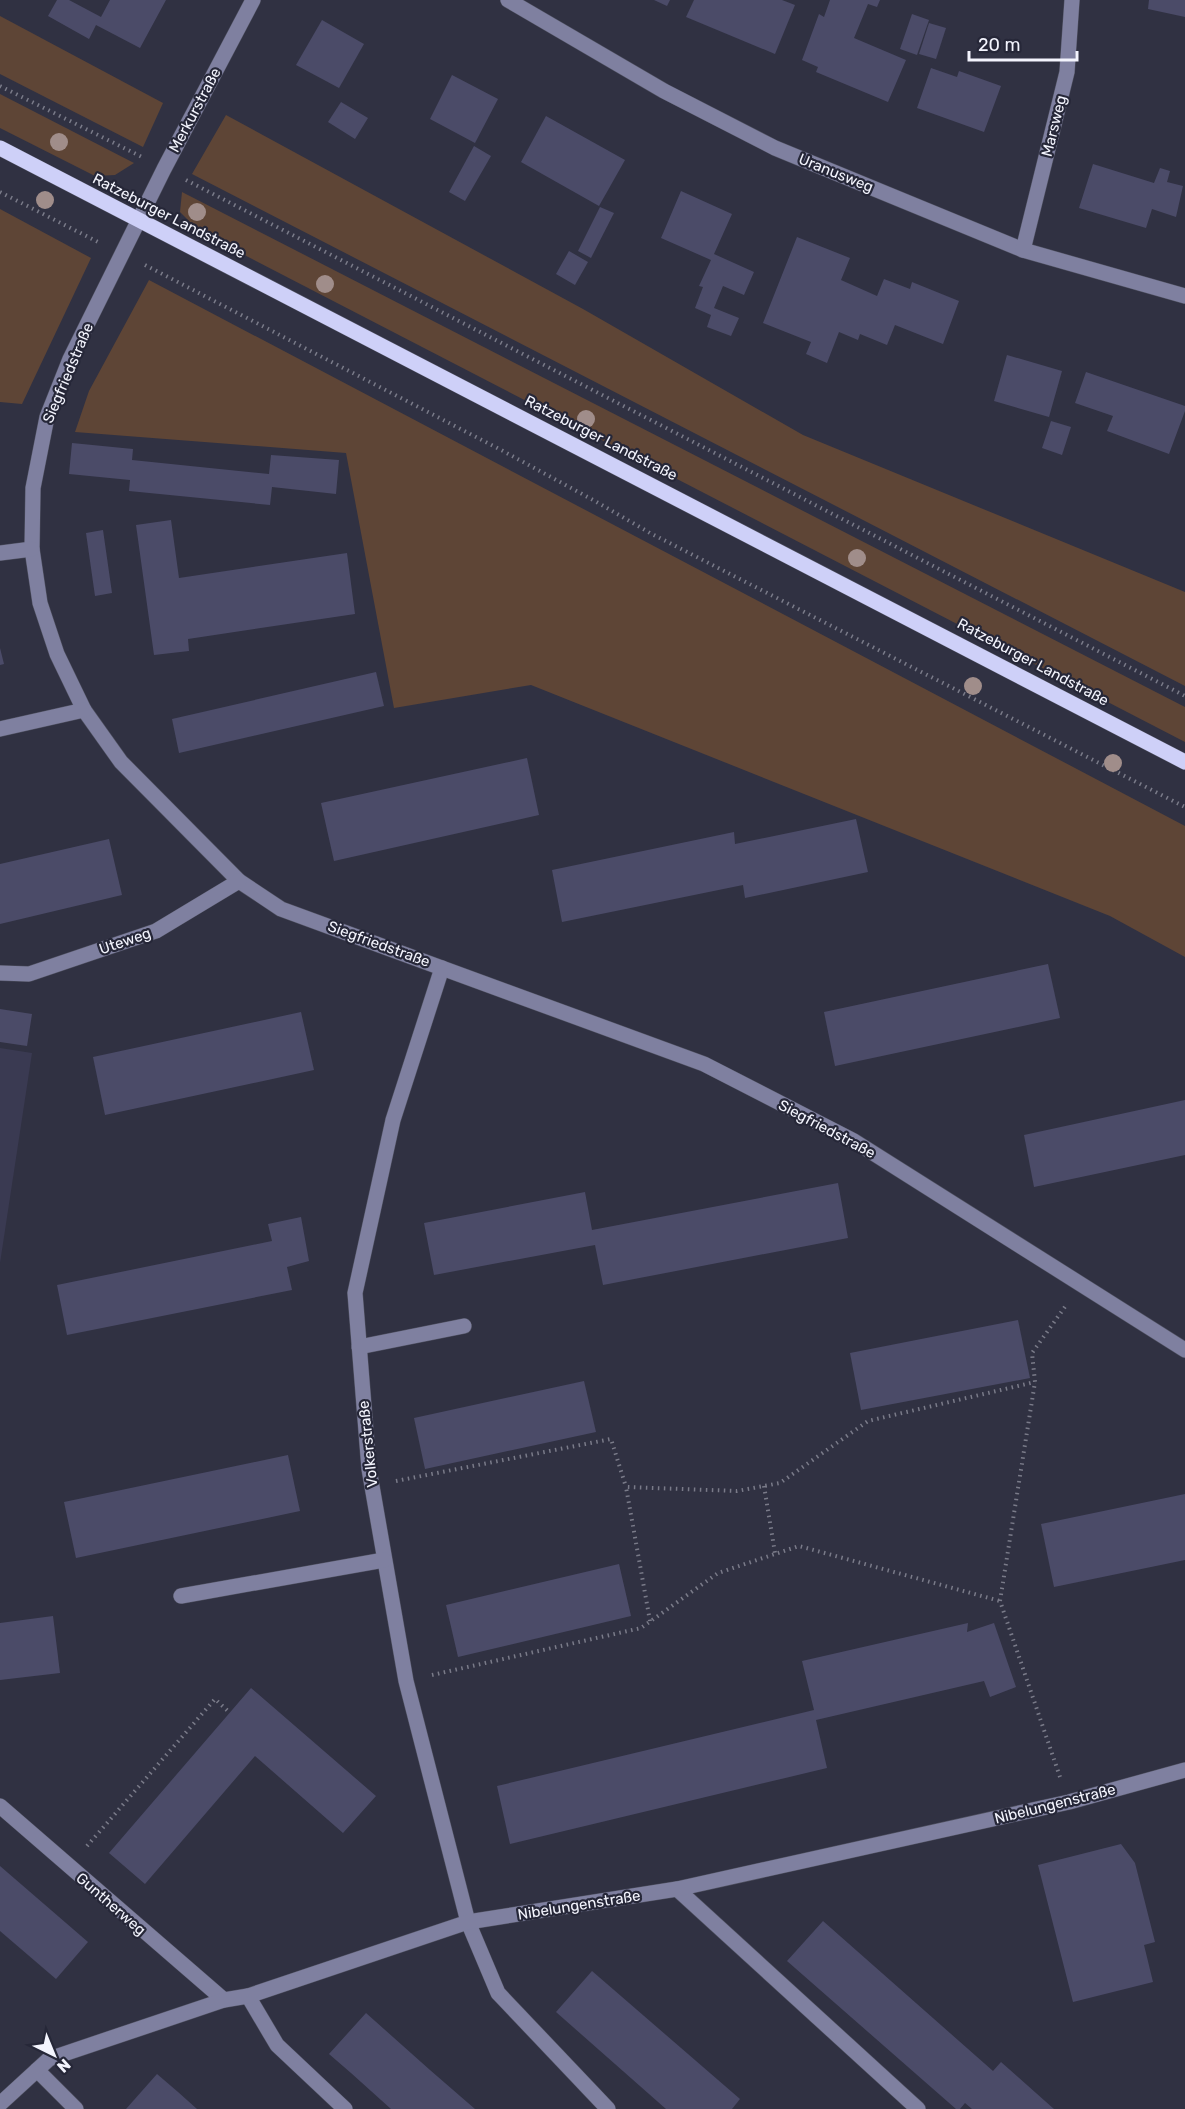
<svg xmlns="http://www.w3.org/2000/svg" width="1185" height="2109" viewBox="0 0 1185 2109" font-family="Rubik,sans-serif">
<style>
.built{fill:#3a3a52}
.green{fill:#5e4536}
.building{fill:#4b4b68}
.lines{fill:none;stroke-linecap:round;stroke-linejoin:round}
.minor-casing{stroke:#4f5060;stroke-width:16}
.major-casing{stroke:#4f5060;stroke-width:16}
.path{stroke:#7a7b89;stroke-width:4;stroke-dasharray:1.5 4.5;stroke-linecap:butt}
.minor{stroke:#7f80a0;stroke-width:15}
.major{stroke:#ced0f8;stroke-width:15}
.tree{fill:#a08d8a}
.labels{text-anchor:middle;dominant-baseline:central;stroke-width:4.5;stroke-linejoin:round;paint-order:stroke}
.street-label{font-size:15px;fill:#f3f4fd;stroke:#262738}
</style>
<rect width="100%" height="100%" fill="#303142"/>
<path class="built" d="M0 1048 32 1053 0 1263Z"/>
<g class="green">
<path d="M0 16 163 103 143 147 0 74Z"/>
<path d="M0 94 134 163 115 175 95 176 0 128Z"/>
<path d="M226 115 583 309 803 435 1185 592V686L192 174Z"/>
<path d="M182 192 1185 707V742L200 232 180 212Z"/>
<path d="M0 209 91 258 22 404 0 402Z"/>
<path d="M149 280 1185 826V957L1110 916 531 685 394 708 346 453 75 432 89 391Z"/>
</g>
<g class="building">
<path d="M57 0H69L101 17 110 0H166L140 48 96 25 89 39 48 16Z"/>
<path d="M654 0H670L667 6Z"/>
<path d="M694 0H782L795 5 775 54 686 17Z"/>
<path d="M830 0H880L877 7 868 4 854 38 906 60 888 102 816 72 818 67 802 60 819 14 824 17Z"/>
<path d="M1149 0H1185V17L1148 9Z"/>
<path d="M912 14 929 20 917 55 900 49Z"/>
<path d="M322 20 364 44 339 88 296 65Z"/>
<path d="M929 23 946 28 936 59 919 54Z"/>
<path d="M931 68 957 77 959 71 1001 86 984 132 917 108Z"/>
<path d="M452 75 498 99 475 143 430 119Z"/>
<path d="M341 102 368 118 355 139 328 122Z"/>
<path d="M546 116 625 160 599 206 521 162Z"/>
<path d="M474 146 491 156 465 201 449 192Z"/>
<path d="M1093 164 1154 183 1160 168 1170 171 1167 182 1183 186 1176 217 1152 209 1146 228 1079 208Z"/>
<path d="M681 191 732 214 714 254 754 272 744 295 723 286 714 308 739 318 731 336 707 327 711 315 695 308 703 287 699 286 711 260 661 238Z"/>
<path d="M600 207 614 213 591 258 578 251Z"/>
<path d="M797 237 850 258 841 280 877 296 884 279 910 289 912 282 959 301 943 344 895 325 887 345 860 334 858 340 839 332 827 363 806 354 811 342 763 323Z"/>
<path d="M569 251 588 262 575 285 556 274Z"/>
<path d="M1007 355 1062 371 1049 417 994 401Z"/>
<path d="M1086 372 1185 406V411L1169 454 1107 431 1113 416 1075 403Z"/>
<path d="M1051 421 1071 427 1062 455 1042 448Z"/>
<path d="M72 443 133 449 132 460 269 474 271 455 339 460 336 494 272 487 270 505 129 491 130 480 69 474Z"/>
<path d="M171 520 179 578 347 553 355 614 188 639 189 651 154 655 136 525Z"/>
<path d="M103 530 112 593 95 596 86 533Z"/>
<path d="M0 648 4 664 0 665Z"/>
<path d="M376 672 384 706 179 753 172 719Z"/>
<path d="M527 758 539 815 334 861 321 803Z"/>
<path d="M856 819 868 872 745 898 743 885 562 922 552 870 734 832 735 844Z"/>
<path d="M109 839 122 895 0 924V864Z"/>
<path d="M1048 964 1060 1018 835 1066 824 1012Z"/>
<path d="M0 1009 32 1014 27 1046 0 1042Z"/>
<path d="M301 1012 314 1070 105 1115 93 1057Z"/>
<path d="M1185 1100V1155L1034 1187 1024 1135Z"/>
<path d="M838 1183 848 1238 603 1285 595 1245 434 1275 424 1223 585 1192 592 1230Z"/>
<path d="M301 1217 309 1261 287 1267 292 1290 67 1335 57 1285 272 1241 268 1224Z"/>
<path d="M1018 1320 1030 1378 861 1410 850 1353Z"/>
<path d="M584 1381 596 1432 425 1469 414 1418Z"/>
<path d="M288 1455 300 1511 76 1558 64 1502Z"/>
<path d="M1185 1494V1560L1054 1587 1041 1524Z"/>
<path d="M619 1564 631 1616 458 1657 446 1605Z"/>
<path d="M53 1616 60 1673 0 1680V1623Z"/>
<path d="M968 1623 967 1632 994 1623 1016 1687 990 1697 984 1681 816 1720 827 1768 510 1844 497 1786 814 1710 802 1661Z"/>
<path d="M251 1688 376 1796 343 1833 255 1756 145 1884 109 1853Z"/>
<path d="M1121 1844 1135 1863 1155 1942 1144 1945 1153 1982 1073 2002 1038 1865Z"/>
<path d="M0 1866 88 1942 56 1979 0 1931Z"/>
<path d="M823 1921 993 2071 1001 2062 1054 2109H972L965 2103 960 2109H956L787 1961Z"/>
<path d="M592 1971 740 2099 732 2109H666L556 2012Z"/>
<path d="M366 2013 430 2070 475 2109H391L351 2073 329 2054Z"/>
<path d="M157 2074 178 2092 197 2109H126Z"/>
</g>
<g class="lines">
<g class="minor-casing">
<g id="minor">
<path d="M253 0 164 169 70 359 47 417 33 488 32 549 40 603 57 654 84 710 121 762 239 881 281 909 704 1064 854 1141 1185 1350"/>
<path d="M508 0 664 91 775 148 1023 250 1185 296"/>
<path d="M1023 250 1067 72 1072 0"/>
<path d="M0 553 32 549"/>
<path d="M0 729 84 710"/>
<path d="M442 968 393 1120 355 1293 369 1469 406 1681 468 1922 498 1993 608 2109"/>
<path d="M0 973 29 974 156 931 239 881"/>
<path d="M359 1347 464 1326"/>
<path d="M181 1596 384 1560"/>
<path d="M0 1806 224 2000"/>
<path d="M677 1889 918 2109"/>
<path d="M248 1996 277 2045 345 2109"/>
<path d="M37 2070 76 2109"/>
<path d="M0 2104 49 2059 224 2000 248 1996 468 1922 677 1889 1069 1802 1185 1770"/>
</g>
</g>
<g class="major-casing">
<path id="major" d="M0 148 1185 762"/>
</g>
<g class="path">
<path d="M0 86 142 157"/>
<path d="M186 180 1185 696"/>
<path d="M0 192 98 242"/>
<path d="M145 265 503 451 595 501 650 533 1185 807"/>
<path d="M396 1481 611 1439 626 1487"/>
<path d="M764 1486 775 1553"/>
<path d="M650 1621 626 1487 737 1491 780 1483 868 1421 1035 1382"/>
<path d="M432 1675 641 1628 718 1573 799 1546 1000 1601"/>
<path d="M1060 1777 1000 1601 1035 1382 1032 1353 1067 1304"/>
<path d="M87 1846 215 1699 230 1713"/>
</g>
<use href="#minor" class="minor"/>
<use href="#major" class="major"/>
</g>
<g class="tree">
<circle cx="59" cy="142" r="9"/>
<circle cx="45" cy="200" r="9"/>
<circle cx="197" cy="212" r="9"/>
<circle cx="325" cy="284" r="9"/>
<circle cx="586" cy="419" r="9"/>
<circle cx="857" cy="558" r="9"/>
<circle cx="973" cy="686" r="9"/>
<circle cx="1113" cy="763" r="9"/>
</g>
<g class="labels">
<g class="street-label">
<text transform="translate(195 110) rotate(-62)">Merkurstraße</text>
<text transform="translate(1054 126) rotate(-76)">Marsweg</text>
<text transform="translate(836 173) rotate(22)">Uranusweg</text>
<text transform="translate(169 216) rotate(27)">Ratzeburger Landstraße</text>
<text transform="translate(68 373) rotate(-67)">Siegfriedstraße</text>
<text transform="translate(601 438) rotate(27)">Ratzeburger Landstraße</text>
<text transform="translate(1033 662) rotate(28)">Ratzeburger Landstraße</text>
<text transform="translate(125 941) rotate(-19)">Uteweg</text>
<text transform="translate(379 944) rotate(20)">Siegfriedstraße</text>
<text transform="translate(827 1129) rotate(28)">Siegfriedstraße</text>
<text transform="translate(368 1444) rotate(-96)">Volkerstraße</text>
<text transform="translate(1055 1804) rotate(-14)">Nibelungenstraße</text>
<text transform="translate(111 1904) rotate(41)">Guntherweg</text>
<text transform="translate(579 1905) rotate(-9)">Nibelungenstraße</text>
</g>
</g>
<g transform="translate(54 2055) rotate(137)" stroke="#262738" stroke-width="4.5" paint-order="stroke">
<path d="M0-4.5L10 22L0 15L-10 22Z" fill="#f3f4fd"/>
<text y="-9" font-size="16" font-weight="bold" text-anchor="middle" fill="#f3f4fd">N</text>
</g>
<path d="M969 51v9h108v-9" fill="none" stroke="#f3f4fd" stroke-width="3"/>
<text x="978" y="51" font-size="18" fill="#f3f4fd" stroke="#262738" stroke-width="4.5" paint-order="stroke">20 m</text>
</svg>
